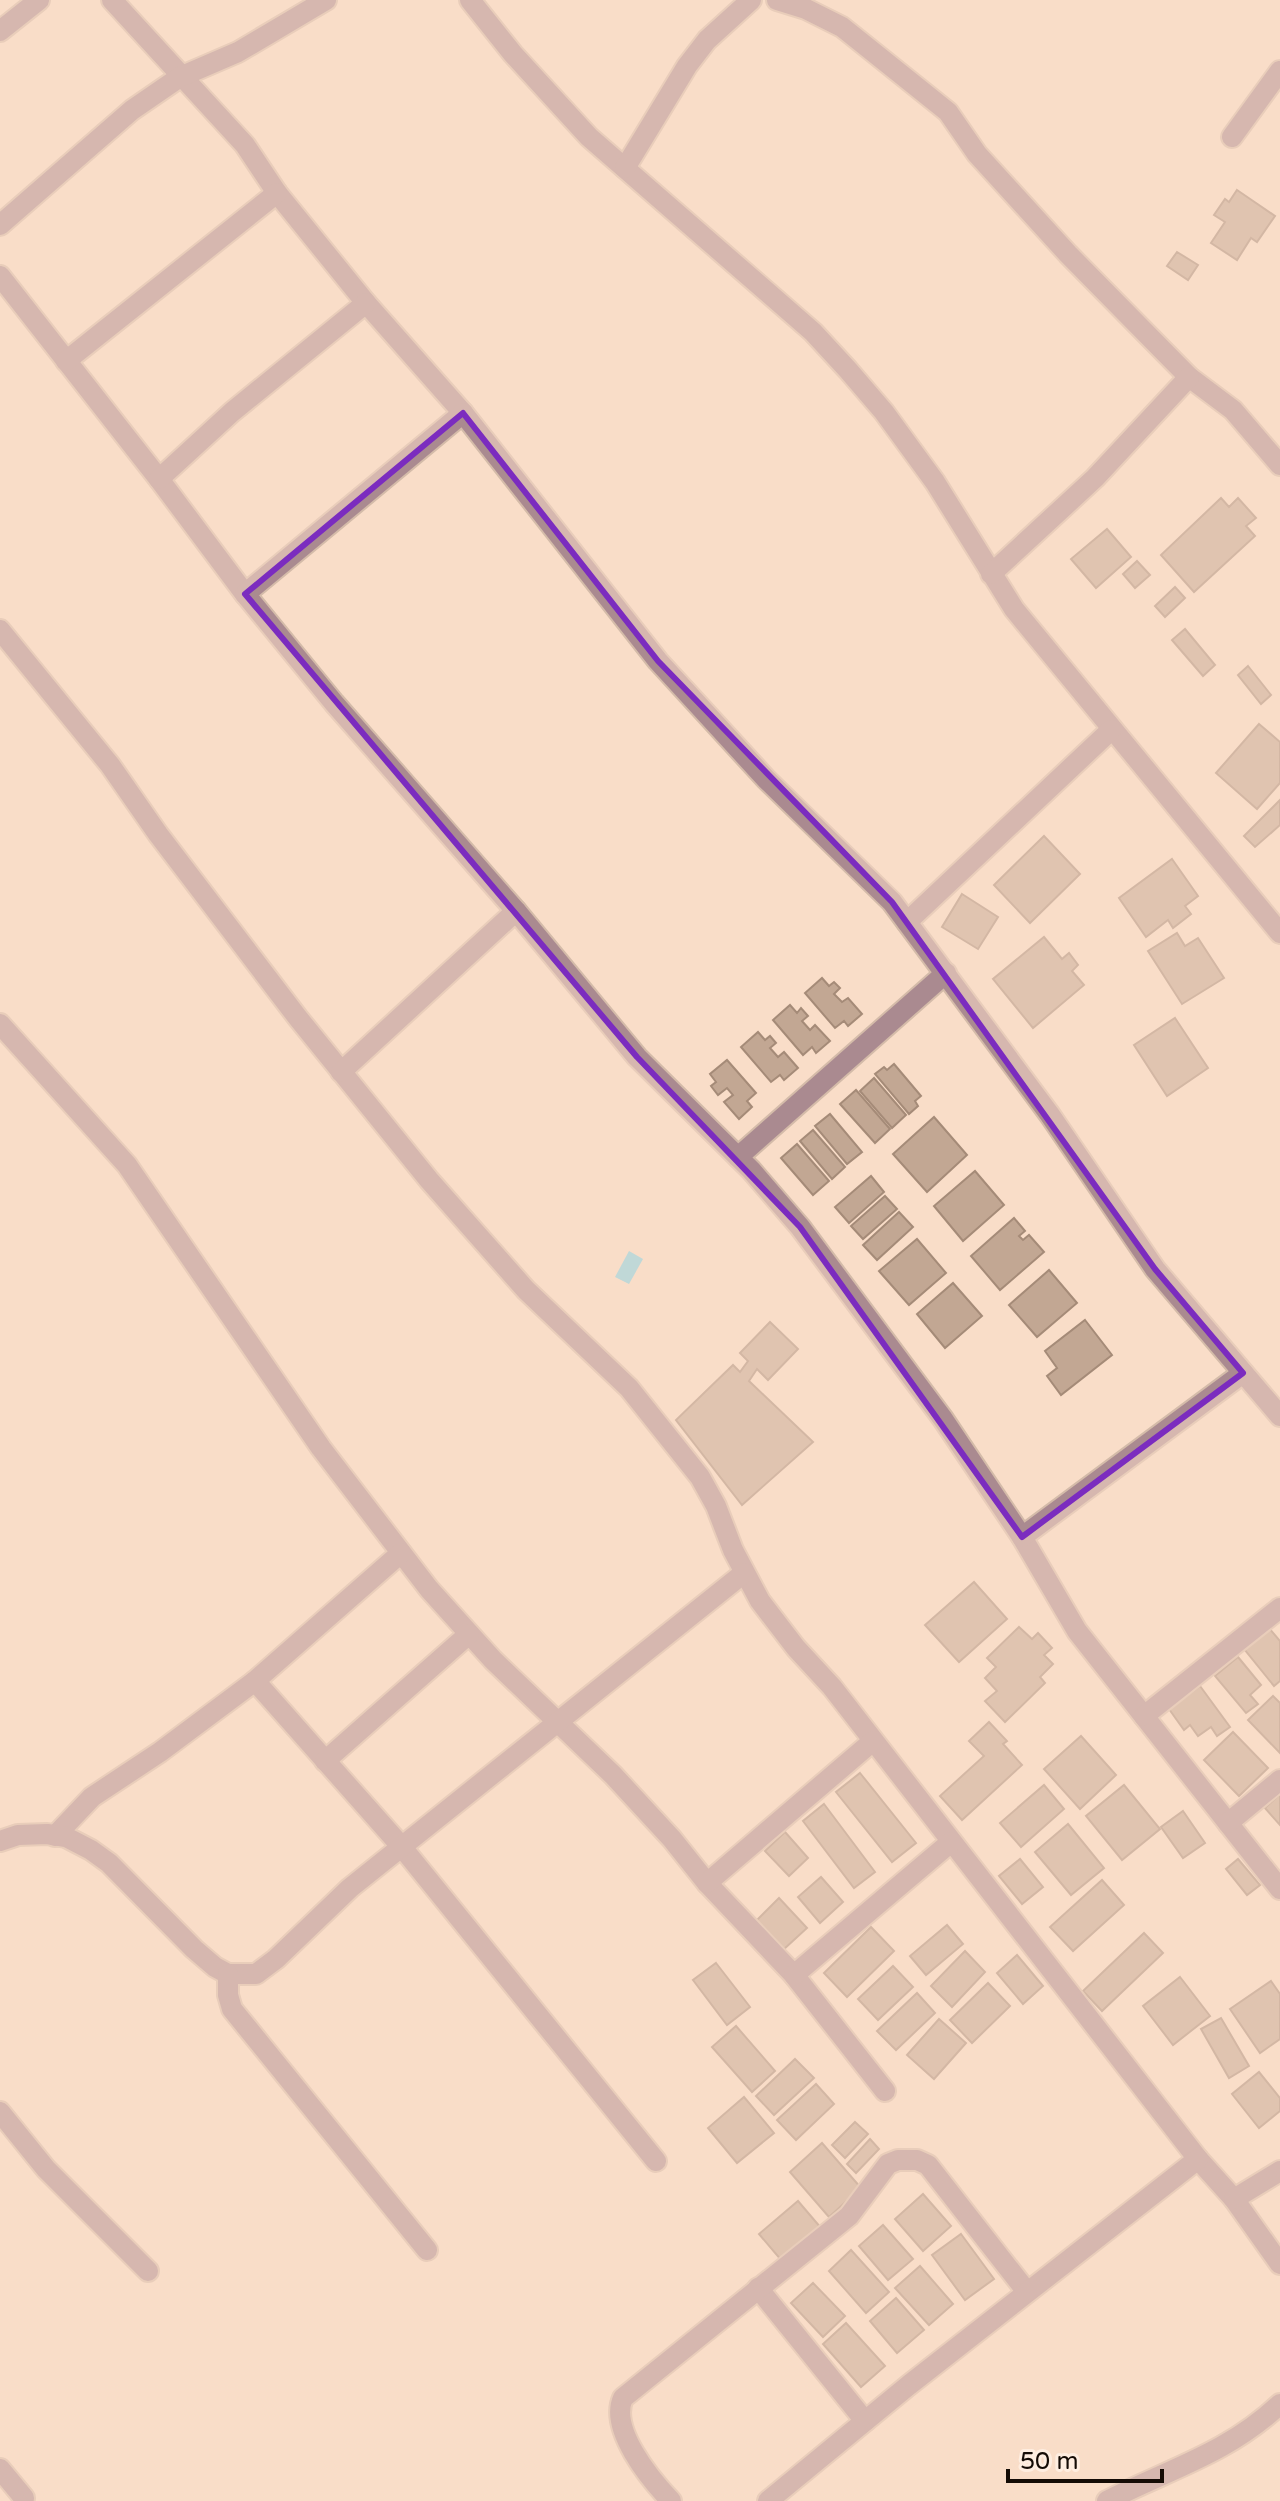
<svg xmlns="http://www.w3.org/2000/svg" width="1280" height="2501" viewBox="0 0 1280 2501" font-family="'Varela Round',sans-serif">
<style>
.water{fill:#7ad3e9}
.building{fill:#c2a793;stroke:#a58b78;stroke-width:2}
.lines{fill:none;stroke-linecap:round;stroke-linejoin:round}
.minor-casing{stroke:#d4bba9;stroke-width:24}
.minor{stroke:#aa8a90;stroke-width:20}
.marked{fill:none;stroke:#7b2cbf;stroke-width:6;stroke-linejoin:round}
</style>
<rect width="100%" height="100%" fill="#f9ddc8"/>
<path class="water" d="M629 1251 643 1259 629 1284 615 1277Z"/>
<g class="building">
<path d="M1237 190 1275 216 1257 242 1251 238 1237 260 1211 243 1225 222 1214 215 1225 199 1229 202Z"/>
<path d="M1177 252 1198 265 1188 280 1167 266Z"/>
<path d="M1221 498 1229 507 1238 498 1256 518 1246 526 1255 536 1194 592 1161 555Z"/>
<path d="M1107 529 1131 557 1096 588 1071 559Z"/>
<path d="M1137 561 1150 575 1135 588 1123 574Z"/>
<path d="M1175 587 1185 598 1165 617 1155 606Z"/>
<path d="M1185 629 1215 665 1203 676 1172 640Z"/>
<path d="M1248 666 1271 695 1261 704 1238 675Z"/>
<path d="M1259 724 1280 742V783L1257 809 1216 773Z"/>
<path d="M1280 800V825L1255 847 1244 836Z"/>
<path d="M1044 836 1080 874 1030 923 994 885Z"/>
<path d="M1172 859 1198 896 1185 906 1191 914 1173 928 1168 920 1146 937 1119 898Z"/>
<path d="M962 894 998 917 978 949 942 927Z"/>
<path d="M1177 933 1185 946 1198 938 1224 978 1182 1004 1148 951Z"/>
<path d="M1044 937 1062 959 1069 953 1078 965 1072 971 1084 985 1033 1028 993 979Z"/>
<path d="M822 978 829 986 834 982 840 988 834 994 842 1002 848 998 862 1014 848 1026 844 1021 835 1028 805 993Z"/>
<path d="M790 1005 797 1013 801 1008 808 1016 802 1021 810 1030 815 1025 830 1041 816 1053 812 1047 803 1055 773 1020Z"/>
<path d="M1175 1018 1208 1068 1167 1096 1134 1045Z"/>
<path d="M758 1032 765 1040 770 1036 776 1043 770 1048 778 1057 784 1052 798 1068 784 1080 780 1075 771 1082 741 1047Z"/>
<path d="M727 1060 756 1093 747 1101 752 1107 739 1119 724 1102 733 1095 727 1088 718 1095 711 1086 716 1082 710 1074Z"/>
<path d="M894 1064 921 1096 915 1101 918 1106 909 1114 875 1074 884 1067 887 1070Z"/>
<path d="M874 1078 906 1115 892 1128 860 1091Z"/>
<path d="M856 1090 890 1129 875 1143 840 1104Z"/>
<path d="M830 1114 862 1152 847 1164 815 1126Z"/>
<path d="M934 1117 967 1155 927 1192 893 1154Z"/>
<path d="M813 1130 845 1167 832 1179 800 1141Z"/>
<path d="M797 1144 829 1181 813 1195 781 1158Z"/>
<path d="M975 1171 1004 1205 963 1241 934 1206Z"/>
<path d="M871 1176 884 1192 849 1223 835 1207Z"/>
<path d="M885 1196 897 1209 863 1239 851 1226Z"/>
<path d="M899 1212 913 1227 877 1260 863 1245Z"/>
<path d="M1014 1218 1025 1231 1019 1236 1023 1240 1029 1235 1044 1252 1000 1290 971 1256Z"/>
<path d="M917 1239 946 1273 909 1305 879 1271Z"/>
<path d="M1049 1270 1077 1303 1037 1337 1009 1305Z"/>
<path d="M953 1283 982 1316 945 1348 917 1314Z"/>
<path d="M1085 1320 1112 1355 1061 1395 1047 1376 1057 1368 1045 1351Z"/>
<path d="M770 1322 798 1349 768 1380 757 1369 749 1381 813 1442 742 1505 676 1420 733 1365 740 1372 748 1361 740 1353Z"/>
<path d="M974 1582 1007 1619 959 1662 925 1625Z"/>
<path d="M1019 1627 1032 1639 1038 1633 1052 1648 1044 1655 1053 1664 1040 1677 1045 1683 1005 1722 985 1701 997 1691 985 1678 996 1667 987 1658Z"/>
<path d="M1269 1628 1280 1641V1681L1274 1686 1244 1649Z"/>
<path d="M1238 1657 1261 1685 1250 1695 1258 1704 1246 1713 1215 1676Z"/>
<path d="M1200 1686 1230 1727 1217 1736 1211 1727 1198 1736 1190 1725 1184 1730 1169 1709Z"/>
<path d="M1273 1696 1280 1703V1753L1248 1720Z"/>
<path d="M989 1722 1007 1741 1003 1744 1022 1765 962 1820 940 1796 984 1756 969 1741Z"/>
<path d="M1233 1732 1268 1768 1239 1796 1204 1760Z"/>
<path d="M1081 1736 1116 1775 1080 1809 1044 1769Z"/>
<path d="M860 1773 916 1843 892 1862 836 1792Z"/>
<path d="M1044 1785 1064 1809 1021 1847 1000 1823Z"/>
<path d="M1124 1785 1160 1829 1122 1860 1086 1816Z"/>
<path d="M1280 1794V1825L1265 1808Z"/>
<path d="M824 1804 875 1872 854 1888 803 1821Z"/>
<path d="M1183 1811 1205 1843 1183 1858 1161 1827Z"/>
<path d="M1068 1824 1104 1868 1071 1895 1035 1852Z"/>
<path d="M785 1832 808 1858 789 1876 765 1851Z"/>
<path d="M1020 1859 1043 1887 1022 1904 999 1876Z"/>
<path d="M1238 1859 1260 1885 1247 1895 1226 1869Z"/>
<path d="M821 1877 843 1902 820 1923 798 1897Z"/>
<path d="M1102 1880 1124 1905 1073 1951 1050 1927Z"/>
<path d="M779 1898 807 1928 784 1949 757 1920Z"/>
<path d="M947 1925 963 1944 926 1975 910 1956Z"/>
<path d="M871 1927 894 1951 847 1997 824 1973Z"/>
<path d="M1144 1933 1163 1953 1102 2011 1083 1991Z"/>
<path d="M965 1951 985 1972 952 2007 931 1986Z"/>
<path d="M1017 1955 1043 1986 1023 2004 997 1973Z"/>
<path d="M716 1963 750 2007 727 2025 693 1980Z"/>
<path d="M893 1966 913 1987 878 2020 858 1999Z"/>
<path d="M1180 1977 1210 2016 1173 2045 1143 2006Z"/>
<path d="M1271 1981 1280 1994V2039L1260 2053 1230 2009Z"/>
<path d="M988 1983 1010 2006 972 2043 950 2020Z"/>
<path d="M917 1993 935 2013 896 2050 877 2031Z"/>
<path d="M1221 2018 1249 2066 1229 2078 1201 2029Z"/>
<path d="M939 2019 966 2043 934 2079 907 2055Z"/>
<path d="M736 2026 775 2071 752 2092 712 2047Z"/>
<path d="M795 2059 814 2078 774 2115 756 2096Z"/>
<path d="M1259 2072 1280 2098V2111L1259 2128 1232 2094Z"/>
<path d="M816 2084 834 2104 796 2140 777 2120Z"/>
<path d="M744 2097 774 2133 737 2163 708 2128Z"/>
<path d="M855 2122 868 2134 845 2158 832 2145Z"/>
<path d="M870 2139 879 2149 856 2173 847 2164Z"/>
<path d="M822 2143 861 2188 829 2217 790 2172Z"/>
<path d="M923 2194 951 2226 923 2251 895 2219Z"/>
<path d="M798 2201 821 2228 782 2261 759 2234Z"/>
<path d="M883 2225 913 2259 888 2280 859 2246Z"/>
<path d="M961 2234 994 2279 965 2300 932 2255Z"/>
<path d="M851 2250 889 2292 866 2313 829 2271Z"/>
<path d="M920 2266 953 2304 929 2325 895 2288Z"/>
<path d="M813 2283 845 2316 823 2337 791 2303Z"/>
<path d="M896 2298 924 2330 897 2353 870 2321Z"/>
<path d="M846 2323 885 2366 861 2387 823 2344Z"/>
</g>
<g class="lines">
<g class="minor-casing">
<g id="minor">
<path d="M112 0 245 145 277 193 366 303 463 413 658 661 766 779 892 902 1050 1115 1155 1269 1280 1416"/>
<path d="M470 0 513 54 589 137 813 332 848 370 884 412 935 482 1014 609 1280 933"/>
<path d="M777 0 806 9 842 27 948 112 977 154 1068 254 1189 377 1233 410 1280 465"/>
<path d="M0 31 39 0"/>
<path d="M1232 137 1280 71"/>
<path d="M625 168 687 66 707 40 751 0"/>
<path d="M0 225 132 110 180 77 238 52 326 0"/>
<path d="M0 276 159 479 245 594 334 703 516 911 637 1057 751 1170 800 1227 943 1419 1022 1537 1077 1631 1280 1889"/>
<path d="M66 361 277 193"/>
<path d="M159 479 232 412 366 303"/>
<path d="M991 574 1095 478 1189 377"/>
<path d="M245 594 463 413"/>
<path d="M0 630 110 765 158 834 298 1018 429 1180 526 1290 629 1388 700 1477 716 1506 733 1550 760 1601 796 1648 832 1687 1198 2159 1234 2199 1280 2264"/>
<path d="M907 922 1111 730"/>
<path d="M0 1024 127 1165 321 1448 429 1589 493 1660 613 1775 672 1839 707 1883 794 1975 885 2091"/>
<path d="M341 1072 516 911"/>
<path d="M738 1157 946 973"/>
<path d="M1022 1537 1243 1373"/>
<path d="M255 1681 401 1846 656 2161"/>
<path d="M1144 1716 1280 1608"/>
<path d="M325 1761 469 1634"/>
<path d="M1228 1823 1280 1780"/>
<path d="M55 1836 92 1797 160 1752 255 1681 401 1553"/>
<path d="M0 1841 18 1835 47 1834 66 1837 91 1850 109 1863 194 1949 215 1967 228 1974H256L276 1959 350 1888 744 1573"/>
<path d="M707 1883 873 1741"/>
<path d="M228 1974V1995L232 2009 427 2250"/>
<path d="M794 1975 951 1842"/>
<path d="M0 2112 46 2169 148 2271"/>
<path d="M1234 2199 1280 2171"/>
<path d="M758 2288 865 2421"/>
<path d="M0 2469 24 2498"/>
<path d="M671 2501C650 2479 609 2429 623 2398L849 2216 888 2164 898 2160H917L928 2165 1027 2292"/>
<path d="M768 2501 909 2385 1198 2159"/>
<path d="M1107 2501C1169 2469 1227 2454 1280 2404"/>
</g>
</g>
<use href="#minor" class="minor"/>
</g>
<path d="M0 0H1280V2501H0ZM463 413 658 661 892 902 1155 1269 1243 1373 1022 1537 800 1227 637 1057 245 594Z" fill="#f9ddc8" fill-opacity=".55" fill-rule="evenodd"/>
<path class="marked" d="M463 413 658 661 892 902 1155 1269 1243 1373 1022 1537 800 1227 637 1057 245 594Z"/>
<path d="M1008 2469v12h154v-12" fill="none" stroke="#140b05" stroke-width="4"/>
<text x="1020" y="2469" font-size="24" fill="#140b05" stroke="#feede0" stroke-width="6" paint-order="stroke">50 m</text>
</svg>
